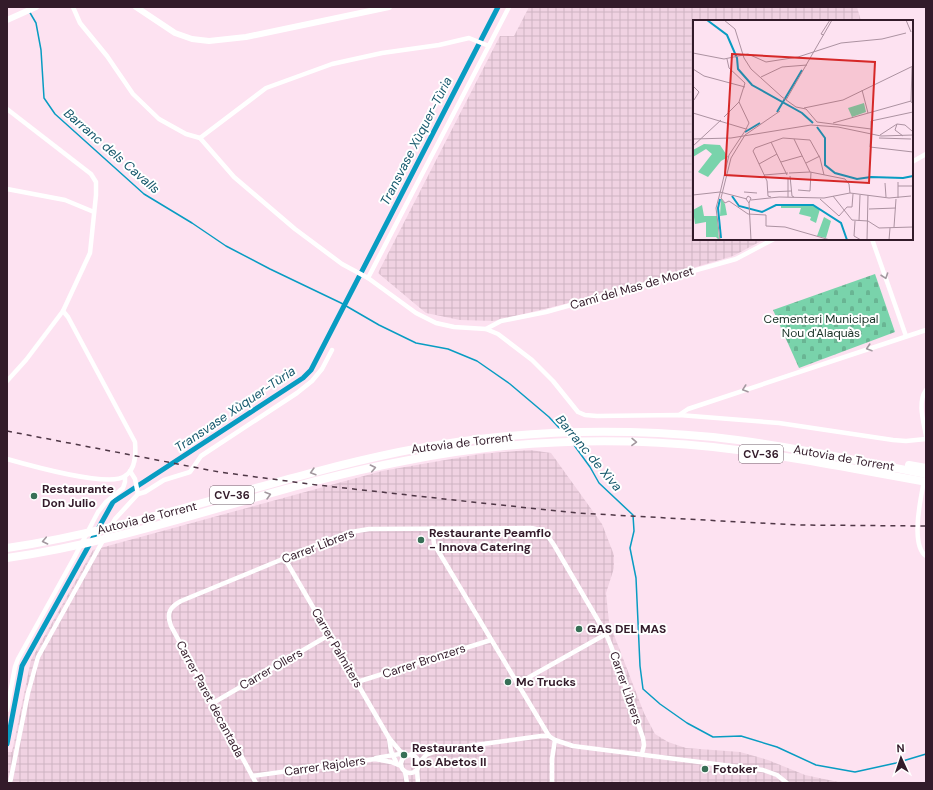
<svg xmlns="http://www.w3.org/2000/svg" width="933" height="790" viewBox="0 0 933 790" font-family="'DM Sans',sans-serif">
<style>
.industrial{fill:url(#industrial-grid)}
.cemetery{fill:url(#cemetery-stones)}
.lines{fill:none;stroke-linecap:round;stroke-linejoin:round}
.stream{stroke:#089cc2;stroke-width:1.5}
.canal{stroke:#089cc2;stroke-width:5}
.street{stroke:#fff;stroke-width:4.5}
.secondary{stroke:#fff;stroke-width:6}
.highway{stroke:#fff;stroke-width:8}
.rail{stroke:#4f3746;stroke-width:1.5;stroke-dasharray:5 5;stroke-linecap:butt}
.oneway{stroke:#a3989f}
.poi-dot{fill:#376f56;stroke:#fff;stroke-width:1.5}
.labels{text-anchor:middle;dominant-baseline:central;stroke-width:4;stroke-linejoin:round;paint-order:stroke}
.shield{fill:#fff;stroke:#705f6a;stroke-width:1}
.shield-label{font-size:11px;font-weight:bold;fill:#331b2a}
.street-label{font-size:12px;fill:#331b2a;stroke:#fff}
.park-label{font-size:12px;fill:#1a3227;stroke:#fff}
.poi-label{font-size:12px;font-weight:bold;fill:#331b2a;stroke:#fff;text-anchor:start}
.water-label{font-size:13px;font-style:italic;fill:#17596d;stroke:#fff}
.inset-river{fill:none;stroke:#089cc2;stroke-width:2}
.inset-road{fill:none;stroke:#ac92a1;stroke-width:1}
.view{fill:#d62828;fill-opacity:0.15;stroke:#d62828;stroke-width:2}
.inset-edge{fill:none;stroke:#331b2a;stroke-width:2}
</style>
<defs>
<pattern id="industrial-grid" width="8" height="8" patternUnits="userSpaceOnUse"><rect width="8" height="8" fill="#f0d2e2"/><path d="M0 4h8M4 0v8" fill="none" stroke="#ceb4c2"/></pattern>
<pattern id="cemetery-stones" width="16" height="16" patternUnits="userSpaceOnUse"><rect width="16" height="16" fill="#79d3ab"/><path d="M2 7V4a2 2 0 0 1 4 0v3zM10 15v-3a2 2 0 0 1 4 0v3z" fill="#69b593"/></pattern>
</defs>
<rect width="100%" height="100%" fill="#fde2f1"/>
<g class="industrial">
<path d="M529 7H857L861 21H694V239H765L733 256 602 295 494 321 460 320 426 313 378 273 500 36H514Z"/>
<path d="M530 450 551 453 602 524 614 555V568L606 593 609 622 644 713 655 734 668 742 686 748 740 752 768 760 805 775 843 783H7V752H12L31 660 93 550 382 471 480 454Z"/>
</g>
<path class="cemetery" d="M875 274 895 332 799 368 773 310Z"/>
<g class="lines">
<g class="stream">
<path d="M29 11 36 23 41 50 44 98 55 114 144 194 192 223 226 246 270 269 341 303 379 325 416 343 448 349 477 361 510 384 549 417 561 430"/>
<path d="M574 445 590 467 599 483 633 515 634 531 630 548 636 578 640 666 643 689 660 704 687 723 713 737 741 736 777 747 816 765 855 772 896 763 926 754"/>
</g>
<path class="canal" d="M7 744 22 666 113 502 303 378 311 370 498 7"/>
<g class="street">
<path d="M73 7 80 23 107 56 133 94 159 119 186 134 200 138 234 177 295 229 342 264 368 278 416 313 436 323 454 327 486 329 498 334 532 360 553 381 578 412 585 415 597 416 679 415 779 423 893 440 906 441 926 439"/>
<path d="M7 109 91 174 96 182V195L90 253 63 311 26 360 7 381"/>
<path d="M200 138 266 88 332 64 382 53 439 45 469 38 489 46"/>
<path d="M912 162 926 154"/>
<path d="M7 189 65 200 94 212"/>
<path d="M872 239 906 336"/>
<path d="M368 278 509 7"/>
<path d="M486 329 501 321 546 312 736 259 774 239"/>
<path d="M926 390C917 402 924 423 926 436"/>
<path d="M679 415 688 409 926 330"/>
<path d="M7 459C28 465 110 488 125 476 136 469 136 454 135 442L68 317 63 311"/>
<path d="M130 471 135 479 138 494"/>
<path d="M924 481C921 497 910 545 926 556"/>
<path d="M432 528 434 544 549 736 555 740 573 746 763 770 777 775 787 783"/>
<path d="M285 559 389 738 400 751 407 756"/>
<path d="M357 682 491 640"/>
<path d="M517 684 606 634"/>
<path d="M213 703 329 635"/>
<path d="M7 710 15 667 18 659 74 558 98 512 106 502 123 488 125 482V477"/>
<path d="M389 738 391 751 397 764"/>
<circle cx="410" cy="764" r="9"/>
<path d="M410 755 414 752 435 750"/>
<path d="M376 758 400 754 404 756"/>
<path d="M419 763 426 755 439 750 541 736H549"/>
<path d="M417 770 418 783"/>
<path d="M405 772 407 783"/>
<path d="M252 776 375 759 391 762 401 766"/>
<path d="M10 783 28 693 38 657 115 519 138 494 145 492 164 480 190 472 201 456 297 393 312 381 322 369 332 350"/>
<path d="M256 783 171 626C166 613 170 607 181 601L329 540 351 532 369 529 532 528 545 532 554 545 606 634 611 646 643 738 644 745 642 754"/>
<path d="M552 783V759L555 740"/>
</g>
<g class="secondary">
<path d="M136 7 175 33 192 39 209 41 246 37 389 7"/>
<path d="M7 20 36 7"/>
</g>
<g class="highway">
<path d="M909 465 926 468"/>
<path d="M7 548C141 528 267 479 399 452 501 431 609 427 713 437 785 445 855 460 926 474"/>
<path d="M7 558C143 539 270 486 404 461 505 441 610 436 713 447 784 455 855 469 926 482"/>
</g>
<path class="rail" d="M7 431 219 472 317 485 472 502 577 513 722 521 798 525 926 526"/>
</g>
<defs><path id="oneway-chevron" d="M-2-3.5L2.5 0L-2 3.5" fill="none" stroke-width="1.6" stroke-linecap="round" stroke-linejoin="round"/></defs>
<g class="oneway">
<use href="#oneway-chevron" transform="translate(885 276) rotate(71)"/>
<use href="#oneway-chevron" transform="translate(869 348) rotate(162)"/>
<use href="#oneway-chevron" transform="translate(745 389) rotate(161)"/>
<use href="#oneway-chevron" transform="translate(634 442) rotate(1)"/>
<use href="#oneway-chevron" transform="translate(373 468) rotate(-12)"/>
<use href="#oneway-chevron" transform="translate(313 472) rotate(164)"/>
<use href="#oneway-chevron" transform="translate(268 495) rotate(-16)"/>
<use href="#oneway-chevron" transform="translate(45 541) rotate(168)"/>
</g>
<g class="poi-dot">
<circle cx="34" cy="496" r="4"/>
<circle cx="421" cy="540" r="4"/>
<circle cx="579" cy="629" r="4"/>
<circle cx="508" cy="682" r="4"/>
<circle cx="404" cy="755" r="4"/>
<circle cx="705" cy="769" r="4"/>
</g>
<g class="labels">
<g class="shield">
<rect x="739" y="445" width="44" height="18" rx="3"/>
<rect x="210" y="486" width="44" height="18" rx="3"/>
</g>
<g class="shield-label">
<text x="761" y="454">CV-36</text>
<text x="232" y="495">CV-36</text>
</g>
<g class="street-label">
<text transform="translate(632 288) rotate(-16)">Camí del Mas de Moret</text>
<text transform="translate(462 443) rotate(-7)">Autovia de Torrent</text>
<text transform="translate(844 458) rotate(10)">Autovia de Torrent</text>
<text transform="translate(147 518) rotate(-14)">Autovia de Torrent</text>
<text transform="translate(318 546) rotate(-21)">Carrer Librers</text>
<text transform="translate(337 648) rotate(60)">Carrer Palmiters</text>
<text transform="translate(424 661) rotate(-18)">Carrer Bronzers</text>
<text transform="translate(271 669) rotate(-30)">Carrer Ollers</text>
<text transform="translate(626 688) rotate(71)">Carrer Librers</text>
<text transform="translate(210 699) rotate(62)">Carrer Paret decantada</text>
<text transform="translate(325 766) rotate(-8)">Carrer Rajolers</text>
</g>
<g class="park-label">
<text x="821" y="319">Cementeri Municipal<tspan x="821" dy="14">Nou d'Alaquàs</tspan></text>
</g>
<g class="poi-label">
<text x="42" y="489">Restaurante<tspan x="42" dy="14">Don Julio</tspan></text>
<text x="429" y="533">Restaurante Peamflo<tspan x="429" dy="14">- Innova Catering</tspan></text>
<text x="587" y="629">GAS DEL MAS</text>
<text x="516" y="682">Mc Trucks</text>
<text x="412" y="748">Restaurante<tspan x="412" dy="14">Los Abetos II</tspan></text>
<text x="713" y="769">Fotoker</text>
</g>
<g class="water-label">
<text transform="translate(416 141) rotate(-63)">Transvase Xùquer-Tùria</text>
<text transform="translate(112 151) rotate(41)">Barranc dels Cavalls</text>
<text transform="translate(235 409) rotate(-34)">Transvase Xùquer-Tùria</text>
<text transform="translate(589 453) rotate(50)">Barranc de Xiva</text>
</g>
</g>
<g transform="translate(693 20)">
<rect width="220" height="220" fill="#fde2f1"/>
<path d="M11 124 27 125 35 137 28 141 15 157 5 152 19 134 13 129 0 137V130ZM28 178 32 184 34 195 27 196ZM116 184 127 189 123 203 117 200 118 197 106 194 108 188H88V185ZM9 185 11 196H24L26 220 23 217H13V202L2 204 0 190ZM131 197 138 201 133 218 124 216Z" fill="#79d3ab"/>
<path d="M171 83 173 92 159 97 155 88Z" fill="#79d3ab"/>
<path class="inset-river" d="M14 0 34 15 44 38 45 49 59 65 109 93 120 103M84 92 109 50M124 107 132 118V145L142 153 164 159 178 157 210 158 220 156M52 112 67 103M39 176 46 186 69 192 83 185H120L148 203 154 220M27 179 25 188 28 218"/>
<path class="inset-road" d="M31 0 42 9 51 38 58 49 89 77 103 87 113 89 124 102 178 109V101L220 92M213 0 218 12M131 15 128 14 137 0M0 33 31 39 55 34 73 42 105 37 148 23 189 19 213 13M219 47 218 82 220 83M0 49 11 56 52 67M68 57 89 47 114 45M0 66 6 72 1 80M169 70 175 93M93 80 139 0M111 88 150 80 220 46M87 91 52 115 38 138 28 178 32 183 36 181 55 194 73 195V206L92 207 137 220M0 93 53 109 56 103 46 82M31 97 46 82 52 63 36 48 34 39M140 103 218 81M204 104 202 110 210 116M178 109 177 127 220 132M187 115 204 104 212 105 219 111M186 118 218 119M0 119 38 118 118 105 145 107 188 116 220 115M101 119 117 152 152 159 156 164 157 173M78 122 94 155M0 126 28 100M88 142 109 136M113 143 127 136M66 144 84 134M96 153 117 152M71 155 95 153M97 156 99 176 101 177M95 158V177M192 163 193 177M205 166H220M105 170 117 171 118 152M51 172 64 173M75 172 98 171M0 175 27 172 54 179M55 176 58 178 56 183 53 179ZM140 176 159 200 175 201 186 208 220 207M78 177 75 176 74 161 60 131 62 128 90 118 117 120 127 138 131 155M205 178V162M127 179 146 196 154 187H159L160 174M58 180 86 177 131 178 157 173 196 178 218 176M56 183 58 220M176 189 203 188M162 201 161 216 168 220M166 201 167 175M201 207 203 179M27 220 23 188 27 173 36 135 54 108M174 220 175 175M196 220 197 208"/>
<path class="view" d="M39 34 182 42 176 163 32 155Z"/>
<rect width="220" height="220" class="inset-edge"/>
</g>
<rect width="933" height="790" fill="none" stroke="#331b2a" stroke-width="16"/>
<g transform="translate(901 758) rotate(357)" stroke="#ffffff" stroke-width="3" paint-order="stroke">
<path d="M0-3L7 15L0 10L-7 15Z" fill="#331b2a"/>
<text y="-6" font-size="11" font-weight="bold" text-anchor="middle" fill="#331b2a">N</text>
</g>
</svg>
